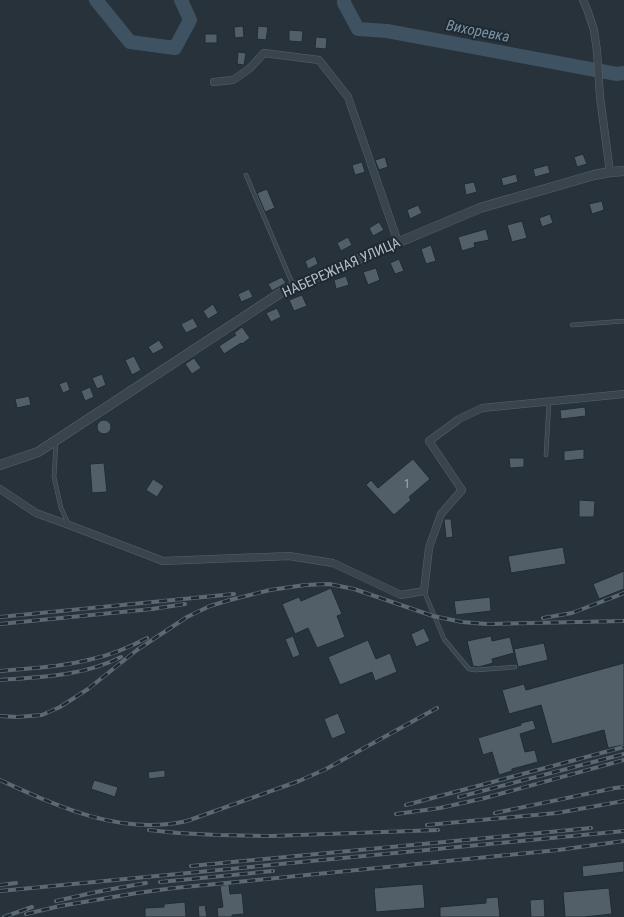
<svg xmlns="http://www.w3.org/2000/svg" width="624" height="917" viewBox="0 0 624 917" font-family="'Roboto Condensed',sans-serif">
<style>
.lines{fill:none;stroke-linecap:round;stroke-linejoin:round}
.river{stroke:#3e5262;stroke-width:14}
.building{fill:#525f69;stroke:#212b33}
.service-casing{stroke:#58626a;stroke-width:4.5}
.minor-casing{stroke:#58626a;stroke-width:8}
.tertiary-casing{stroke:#58626a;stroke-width:10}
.service{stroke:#3a444c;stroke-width:3.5}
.minor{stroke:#3a444c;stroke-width:7}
.tertiary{stroke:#3a444c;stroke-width:9}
.rail-casing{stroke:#5d6872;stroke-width:4}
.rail{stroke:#1f2931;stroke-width:2.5;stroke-dasharray:8;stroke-linecap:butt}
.labels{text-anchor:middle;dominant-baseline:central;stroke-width:4;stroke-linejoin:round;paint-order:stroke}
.number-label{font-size:12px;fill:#9da7b0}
.street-label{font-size:14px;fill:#b6bfc7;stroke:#1f2931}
.water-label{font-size:15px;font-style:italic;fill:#7a93a7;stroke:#1f2931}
</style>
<rect width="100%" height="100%" fill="#27323b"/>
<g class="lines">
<g class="river">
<path d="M96 0 130 42 175 48 190 20 181 0"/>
<path d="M344 0V3L358 29 387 31 617 74 624 73"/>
</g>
</g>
<g class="building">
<path d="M243 26 244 37 235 38 234 27Z"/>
<path d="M258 26 268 27 266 40 257 39Z"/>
<path d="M289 30 303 31 302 42 289 41Z"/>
<rect x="205" y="34" width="12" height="9"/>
<path d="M316 37 327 38 326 49 315 48Z"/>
<path d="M238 52 246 53 244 65 237 64Z"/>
<path d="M583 154 587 164 577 167 574 157Z"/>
<path d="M385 157 388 167 379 170 375 160Z"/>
<path d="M362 162 365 172 355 175 352 165Z"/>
<path d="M548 165 550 173 535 177 533 169Z"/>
<path d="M516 174 518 182 503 186 501 178Z"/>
<path d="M474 182 477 192 466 195 464 184Z"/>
<path d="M267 189 275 208 265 212 257 193Z"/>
<path d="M602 201 604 210 592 214 589 204Z"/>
<path d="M418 205 422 213 410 219 407 210Z"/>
<path d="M550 214 553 223 542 227 539 218Z"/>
<path d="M522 221 527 238 512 242 507 225Z"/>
<path d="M379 222 384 230 373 236 369 228Z"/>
<path d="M486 229 489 240 474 243 475 247 462 251 458 237Z"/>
<path d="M348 237 352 245 341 251 337 243Z"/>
<path d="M431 245 436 261 426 264 421 249Z"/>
<path d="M315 256 318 264 308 269 305 261Z"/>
<path d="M399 259 404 271 395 274 390 263Z"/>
<path d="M376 268 380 280 368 285 363 272Z"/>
<path d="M346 276 349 285 336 289 334 280Z"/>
<path d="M282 277 286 283 272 291 268 284Z"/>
<path d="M249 289 253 297 241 302 238 294Z"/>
<path d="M302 295 307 306 294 311 289 300Z"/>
<path d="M213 304 218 313 208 319 203 311Z"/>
<path d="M277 308 281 317 271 322 266 313Z"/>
<path d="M193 318 198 327 186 333 181 324Z"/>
<path d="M242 327 250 338 242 344 241 343 224 354 219 346 236 335 234 333Z"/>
<path d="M159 340 164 348 153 354 148 347Z"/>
<path d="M134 356 141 370 132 375 125 360Z"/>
<path d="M194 358 201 368 192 374 185 364Z"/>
<path d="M102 374 106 385 97 389 92 378Z"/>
<path d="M67 381 70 390 63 393 59 384Z"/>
<path d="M90 387 94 397 85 401 81 391Z"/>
<path d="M29 396 31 405 17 408 15 399Z"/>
<path d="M585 407 586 416 561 419 560 410Z"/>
<circle cx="104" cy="427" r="7"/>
<path d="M584 449V459L564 461V451Z"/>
<path d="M509 458H524V467L510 468Z"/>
<path d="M413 459 430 479 409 497 411 500 394 515 366 485 371 480 378 488Z"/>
<path d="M104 463 107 492 92 493 90 464Z"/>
<path d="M153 479 164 486 157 497 146 490Z"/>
<path d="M579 500 595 501 594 517H579Z"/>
<path d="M444 519H451L453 537 446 538Z"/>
<path d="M563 547 566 564 511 573 508 556Z"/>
<path d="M624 571V589L599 599 593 584Z"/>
<path d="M331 588 342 614 337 616 345 637 317 648 308 628 295 634 282 604 299 597 301 601Z"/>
<path d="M490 597 491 611 456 615 454 601Z"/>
<path d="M424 628 430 641 416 647 411 634Z"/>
<path d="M293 636 300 655 293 658 285 639Z"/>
<path d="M491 636 492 641 510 637 514 653 492 659 493 663 479 667 473 666 467 641Z"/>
<path d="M368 640 376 659 390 653 397 672 375 681 372 672 340 685 328 657Z"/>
<path d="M544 643 548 660 518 667 514 649Z"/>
<path d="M624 663V745L608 748 604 730 552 744 541 705 509 714 502 690 524 684 526 690Z"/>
<path d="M338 713 346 733 332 739 324 719Z"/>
<path d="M533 720 536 729 520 734 525 752 535 750 538 762 512 769V771L499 775 492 752 483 755 478 738 521 725V723Z"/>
<path d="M165 770V777L149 779 148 772Z"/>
<path d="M94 780 118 787 115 797 91 789Z"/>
<path d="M624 861V872L583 877 582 866Z"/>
<path d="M229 884 230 894 242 893 244 914 232 915V917H218L217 908 223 907 220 886Z"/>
<path d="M423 884 425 908 376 912 374 888Z"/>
<path d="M609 888 612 914 584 917H565L563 892Z"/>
<path d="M498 897 500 917H440V907L486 903V898Z"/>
<path d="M544 899 545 917H531L530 900Z"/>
<path d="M185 902 186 917H145V908L164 907V904Z"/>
<path d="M205 905 207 917H199L198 906Z"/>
</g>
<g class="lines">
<g class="service-casing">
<g id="service">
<path d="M246 175 293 285"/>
<path d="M572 325 624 321"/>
<path d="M56 442 54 477 61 508 68 523"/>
<path d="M546 455 549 401"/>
<path d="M424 591 444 639 469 669 476 670 515 667"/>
</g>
</g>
<g class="minor-casing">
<g id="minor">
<path d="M583 0 588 12 594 30 597 51 600 97 610 172"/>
<path d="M214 82 233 80 249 69 264 53 319 60 348 97 398 242"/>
<path d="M0 489 36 513 69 525 163 561 289 556 333 563 401 595 424 591 429 548 441 514 462 490 429 441 459 419 482 408 624 394"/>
</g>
</g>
<g class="tertiary-casing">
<path id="tertiary" d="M0 465 38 452 285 290 480 208 594 175 610 172 624 171"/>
</g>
<use href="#service" class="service"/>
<use href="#minor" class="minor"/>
<use href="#tertiary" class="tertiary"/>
<g class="rail-casing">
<g id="rail">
<path d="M0 617 234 594"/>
<path d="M543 618 572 613 624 593"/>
<path d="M0 624 152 609 185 604"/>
<path d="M0 671C31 668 62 667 92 659 111 655 130 647 147 638"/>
<path d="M0 680C41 677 84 676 121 657"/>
<path d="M0 716 17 717 42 715 60 707 88 689 137 650 187 617 210 606 230 600 270 590 305 585 329 584 354 589 433 616 462 622 487 624 624 621"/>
<path d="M0 780C59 807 121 836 187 821L299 781 326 769 437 708"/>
<path d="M459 797 624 754"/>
<path d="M406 805 624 747"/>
<path d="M495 813 615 788 624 787"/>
<path d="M396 814 440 808 485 798 624 760"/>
<path d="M427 825 557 813 624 801"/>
<path d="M149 830 178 833 217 835 271 836 438 830"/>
<path d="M191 866 591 828"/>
<path d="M160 882 273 871"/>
<path d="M0 885 16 883"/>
<path d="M0 891 624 831"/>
<path d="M56 901 101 891 146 883"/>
<path d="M26 914 60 906 137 893 174 888 247 881 558 850 624 841"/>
<path d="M4 917 32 907"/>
</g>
</g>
<use href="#rail" class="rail"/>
</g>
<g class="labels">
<g class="number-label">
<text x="407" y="484">1</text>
</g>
<g class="street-label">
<text transform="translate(341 267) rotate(-24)">НАБЕРЕЖНАЯ УЛИЦА</text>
</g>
<g class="water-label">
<text transform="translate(478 31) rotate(11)">Вихоревка</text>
</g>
</g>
</svg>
